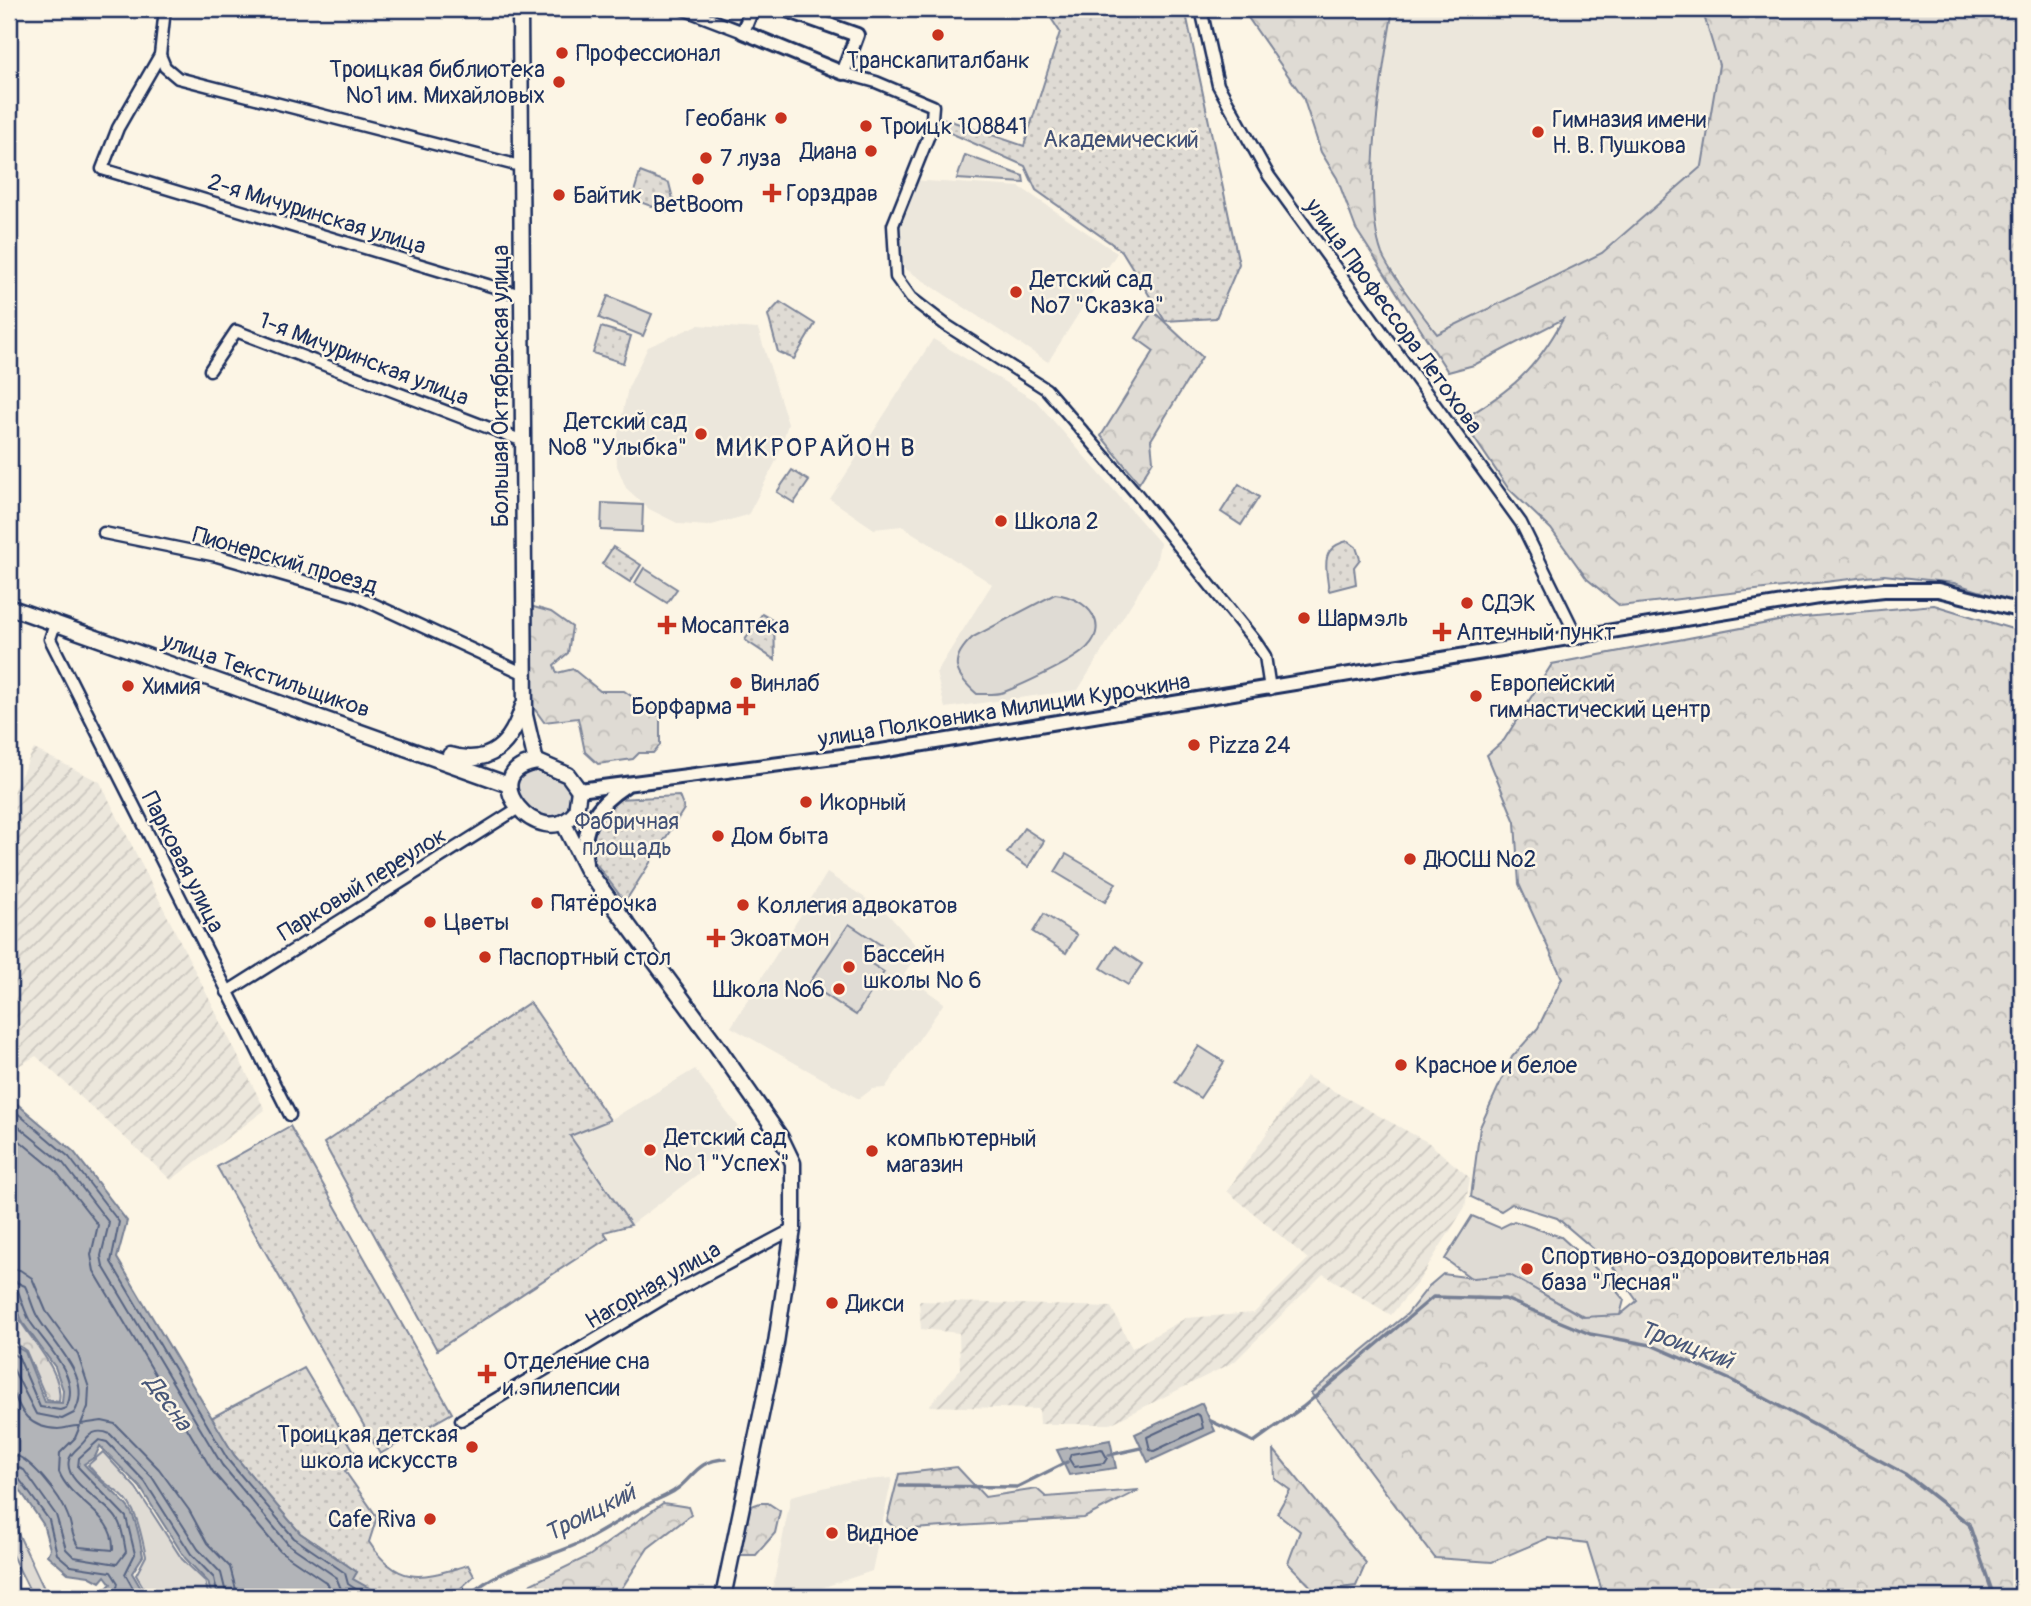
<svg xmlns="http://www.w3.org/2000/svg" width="2031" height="1606" viewBox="0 0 2031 1606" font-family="Pangolin,sans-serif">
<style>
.built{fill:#ece7dc}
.industrial{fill:url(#industrial-furrows)}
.green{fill:#dfdbd4;stroke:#7d8599;stroke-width:2}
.forest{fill:url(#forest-crowns);stroke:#7d8599;stroke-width:2}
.park{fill:url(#park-dots);stroke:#7d8599;stroke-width:2}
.water{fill:#b2b4b8;stroke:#767f94;stroke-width:2}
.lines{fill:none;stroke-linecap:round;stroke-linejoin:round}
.shore{stroke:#576482;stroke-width:2}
.stream{stroke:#767f94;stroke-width:3.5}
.minor-casing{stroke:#1b2f5e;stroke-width:15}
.tertiary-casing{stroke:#1b2f5e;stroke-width:18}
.secondary-casing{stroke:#1b2f5e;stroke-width:19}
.minor{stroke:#fcf5e5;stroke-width:10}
.tertiary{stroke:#fcf5e5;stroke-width:12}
.secondary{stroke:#fcf5e5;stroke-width:14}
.poi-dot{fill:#c8321e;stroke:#fcf5e5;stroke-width:2.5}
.labels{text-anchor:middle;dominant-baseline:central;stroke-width:5;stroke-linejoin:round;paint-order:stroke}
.poi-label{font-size:23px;fill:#1b2f5e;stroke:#fcf5e5;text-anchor:start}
.park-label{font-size:23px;fill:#425176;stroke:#fcf5e5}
.street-label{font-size:23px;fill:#1b2f5e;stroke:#fcf5e5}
.water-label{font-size:24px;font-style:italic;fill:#485779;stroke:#fcf5e5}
.quarter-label{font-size:26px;letter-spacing:2px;fill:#1b2f5e;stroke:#fcf5e5}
</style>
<defs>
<pattern id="industrial-furrows" width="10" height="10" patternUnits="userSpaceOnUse" patternTransform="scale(1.75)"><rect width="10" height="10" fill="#ece7dc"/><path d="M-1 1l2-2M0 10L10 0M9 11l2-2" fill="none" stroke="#cac6bf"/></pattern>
<pattern id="forest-crowns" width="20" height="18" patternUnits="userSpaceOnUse" patternTransform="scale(1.75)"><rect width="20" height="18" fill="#dfdbd4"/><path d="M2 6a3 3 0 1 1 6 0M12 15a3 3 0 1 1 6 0" fill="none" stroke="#bfbcb8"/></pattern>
<pattern id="park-dots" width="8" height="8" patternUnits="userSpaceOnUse" patternTransform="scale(1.75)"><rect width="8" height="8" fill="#dfdbd4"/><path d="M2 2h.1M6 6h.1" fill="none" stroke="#bfbcb8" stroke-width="1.8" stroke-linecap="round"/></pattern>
</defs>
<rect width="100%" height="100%" fill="#fcf5e5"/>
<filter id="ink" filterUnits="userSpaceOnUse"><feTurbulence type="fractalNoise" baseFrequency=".0143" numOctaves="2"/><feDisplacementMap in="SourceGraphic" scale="14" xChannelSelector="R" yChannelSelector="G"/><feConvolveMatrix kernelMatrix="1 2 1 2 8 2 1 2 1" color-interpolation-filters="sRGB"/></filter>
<g filter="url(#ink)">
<g class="built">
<path d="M1393 9H1702L1719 65 1702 166 1602 253 1437 334 1382 255 1372 191 1384 61Z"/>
<path d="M910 180 1020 187 1117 253 1048 362 901 266 896 220Z"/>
<path d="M698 325 758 329 788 424 777 459 748 515 708 526 679 524 649 509 626 488 617 466 616 444 628 388 648 347Z"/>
<path d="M933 339 1036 401 1160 543 1156 564 1078 690 945 708 936 673 992 584 902 526 874 529 830 499Z"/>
<path d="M827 873 885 911 920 950 904 974 944 1003 885 1088 872 1089 859 1099 731 1027Z"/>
<path d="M695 1069 743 1134 701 1165 698 1174 631 1225 570 1136 610 1120Z"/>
<path d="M892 1478 872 1571 794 1597H771L791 1496 851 1481Z"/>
</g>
<g class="industrial">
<path d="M34 749 100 782 265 1110 171 1180 36 1056 20 1065 9 1060V799Z"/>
<path d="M1306 1076 1429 1143 1470 1178 1465 1207 1418 1282 1391 1315 1323 1274 1234 1362 1110 1424H1040L1039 1409 929 1406 960 1369 959 1333 921 1329 919 1301 1111 1307 1132 1348 1186 1318 1254 1313 1308 1259 1227 1191Z"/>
</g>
<g class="green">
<path d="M965 155 1023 176 1024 183 957 179Z"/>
<path d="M608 296 652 314 643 336 599 318Z"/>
<path d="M602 503 643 505 642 532 601 530Z"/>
<path d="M644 568 677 589 667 603 635 583Z"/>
<path d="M1055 594C1088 598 1114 627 1082 652 1067 664 1022 685 1004 692 996 695 985 694 977 694 954 674 948 660 973 637Z"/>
<path d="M542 768C563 780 573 780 570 807 555 826 539 813 521 804 516 789 515 782 527 770Z"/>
<path d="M1066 854 1116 883 1105 902 1055 872Z"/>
<path d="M1044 914 1077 935 1066 953 1033 932Z"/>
<path d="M849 924 881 945 870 963 884 972 856 1015 809 984Z"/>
<path d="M1115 946 1142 964 1128 985 1101 968Z"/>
<path d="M1199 1046 1224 1062 1200 1098 1175 1082Z"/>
<path d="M1472 1216 1500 1228 1514 1221 1561 1237 1606 1278 1624 1300 1619 1319 1590 1320 1514 1278 1475 1281 1445 1259Z"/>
<path d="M103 1452 136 1488 182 1559 205 1581 209 1597H149L136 1575 146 1556C141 1536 138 1509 121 1495 106 1483 101 1481 88 1465Z"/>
<path d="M9 1514 48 1597H33L9 1549Z"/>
</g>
<g class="forest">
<path d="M1242 9H1393C1382 71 1361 196 1382 254 1389 272 1424 317 1437 334L1602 253 1702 166 1719 65 1702 9H2022V605L1954 583 1884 575 1620 606 1587 579 1551 529 1508 488 1462 420C1511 390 1535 371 1563 319L1474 365 1448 372 1356 229 1337 178 1321 152 1303 97Z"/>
<path d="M1153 311 1202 357 1151 440 1153 461 1139 483 1101 436 1154 351 1136 338Z"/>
<path d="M1934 605 2022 632V1597H1604L1587 1543 1548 1538 1492 1562 1435 1558 1311 1393 1407 1314 1429 1286 1443 1274 1473 1278 1510 1275 1583 1317 1620 1315 1637 1301 1611 1264 1557 1218 1512 1204 1501 1211 1471 1197 1480 1127 1512 1057 1538 1028 1562 978 1519 884 1515 822 1487 755 1504 740 1552 664 1794 618Z"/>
<path d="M530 606 551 612 572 627 568 653 554 665 557 673 573 669 600 691H624L660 716V745L653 753H639L633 759 598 764 585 752 578 718 544 722 531 704Z"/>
<path d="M9 1301C22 1333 65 1368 59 1402L47 1400 26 1351 9 1338Z"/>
<path d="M1274 1450 1366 1563 1356 1586 1315 1591 1288 1563 1300 1531 1277 1513 1290 1490 1275 1479Z"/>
<path d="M957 1467 985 1497 1037 1489 1046 1497 1139 1490 1084 1518 897 1530 887 1521 899 1474Z"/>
<path d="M663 1503 688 1507 691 1515 648 1548 616 1597H523L531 1584 589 1556Z"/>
<path d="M760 1503H768L780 1511 775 1533 756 1555H737L746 1508Z"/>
</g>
<g class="park">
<path d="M1045 9H1185L1239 264 1216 318 1165 321 1122 251 1036 190 1025 166 937 127 942 118 1024 146 1060 32Z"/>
<path d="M640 172 669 183 673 199 667 212 632 199Z"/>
<path d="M780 302 815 324 794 359 778 352 768 315Z"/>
<path d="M601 327 631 336 623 363 593 353Z"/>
<path d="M792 470 809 481 794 503 777 492Z"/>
<path d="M1239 484 1259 497 1241 525 1221 512Z"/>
<path d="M1348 541 1356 547 1360 559 1354 567 1356 584 1329 591C1326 568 1319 547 1348 541Z"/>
<path d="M613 547 641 565 630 582 602 564Z"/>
<path d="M762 614 774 621 775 660 745 640Z"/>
<path d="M679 796 684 809 625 902 588 853 596 818 616 799Z"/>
<path d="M1024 828 1044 841 1028 867 1007 853Z"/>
<path d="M530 1002 610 1120 570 1136 631 1225 604 1232 608 1238 437 1350 324 1143Z"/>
<path d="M290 1126 452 1413 380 1454 217 1167Z"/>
<path d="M304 1368 360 1461 345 1471 377 1517 369 1542C399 1588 423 1578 468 1565L474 1576 451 1597C407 1597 390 1604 352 1579L357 1572 300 1533 234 1455 211 1418Z"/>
</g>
<g class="water">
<path d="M9 1097 74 1152 127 1221 117 1258 234 1455 300 1533 357 1572 353 1579 385 1597H212L208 1582 185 1558 140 1487 100 1446 95 1457 84 1464C97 1480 123 1497 131 1512 138 1524 140 1542 143 1556L132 1573 146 1597H109L105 1590 111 1584 105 1576 100 1582 89 1576 68 1573 47 1555 50 1549 43 1524 9 1474V1343L25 1352 45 1402 62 1403 63 1390 55 1367 23 1323 9 1287Z"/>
<path d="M1202 1403 1215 1431 1148 1462 1135 1434Z"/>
<path d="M1110 1440 1116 1468 1069 1475 1057 1450Z"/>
</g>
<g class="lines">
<g class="shore">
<path d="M9 1106 69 1157 119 1222 111 1262 228 1460 294 1538 345 1573 348 1584 368 1597"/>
<path d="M9 1119 63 1163 109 1223 101 1256 103 1266 222 1465 288 1544 336 1577 341 1589 352 1597"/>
<path d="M9 1132 55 1170 98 1225 91 1255 94 1271 213 1472 280 1551 327 1583 334 1597"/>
<path d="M9 1268 20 1270 32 1278 46 1311 78 1355 89 1388 88 1407 81 1424 102 1421 115 1424 159 1469 189 1510 207 1543 230 1567 238 1597"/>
<path d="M9 1279 25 1286C30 1296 32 1307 37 1316 52 1343 95 1378 74 1413L62 1419 36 1414 9 1361"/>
<path d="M9 1288 18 1291C22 1301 25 1313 31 1323 46 1345 82 1378 66 1408L60 1410 40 1407 19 1358 9 1351"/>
<path d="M9 1382C20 1409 25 1428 58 1429 66 1429 73 1425 80 1426L75 1438 60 1453 59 1472C72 1504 115 1513 113 1550L79 1547C72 1539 72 1526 68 1516 61 1497 29 1454 9 1454"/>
<path d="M1196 1414 1200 1416 1203 1428 1154 1451 1150 1450 1147 1437Z"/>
<path d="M1102 1449 1107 1458 1104 1463 1074 1467 1069 1459 1071 1454Z"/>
<path d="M9 1464 24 1470 56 1515 66 1549 74 1557 117 1564 126 1552C124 1542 123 1530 118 1521 110 1503 63 1484 69 1460 71 1451 81 1447 86 1439 92 1431 101 1430 110 1434L152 1477 198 1549 221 1573 227 1597"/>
<path d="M9 1473 17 1476 49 1520 57 1554 71 1566 111 1572 118 1583 115 1597"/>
<path d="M138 1597 125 1574 135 1554 126 1517 78 1467 79 1458 99 1440 107 1442 145 1482 191 1554 214 1578 218 1597"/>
</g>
<g class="stream">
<path d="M1211 1421 1254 1442 1303 1407 1433 1297 1505 1299 1590 1334 1651 1345 1731 1380 1905 1474 1969 1524 1994 1597"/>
<path d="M1109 1455 1141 1448"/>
<path d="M900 1486 1017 1487 1067 1462"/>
<path d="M467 1597C502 1564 544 1561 586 1540 613 1526 637 1508 665 1496 694 1483 692 1460 726 1459"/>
</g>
<g class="minor-casing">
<g id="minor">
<path d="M165 9 160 55 118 128 102 169 521 295"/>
<path d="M683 9 743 32"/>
<path d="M1201 9 1218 85 1269 176 1521 523 1577 637"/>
<path d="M160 55 165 67 178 78 520 166"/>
<path d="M843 73 876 82 933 106 931 130 893 225 896 277 911 298 946 325 1046 389 1136 493 1255 641 1265 656 1270 689"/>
<path d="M210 370 236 331 523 441"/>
<path d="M104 533 217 556 356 596 525 674"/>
<path d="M55 624 50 639 290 1115"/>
<path d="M227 992 517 809"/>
<path d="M461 1420 669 1295 793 1229"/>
</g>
</g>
<g class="tertiary-casing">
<g id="tertiary">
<path d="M752 9 743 32 843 73 857 35 784 9"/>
<path d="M579 790 881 751 1819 597 1884 590H1938L2022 611"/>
<path d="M586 863C580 827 596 805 625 786"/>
</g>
</g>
<g class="secondary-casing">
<g id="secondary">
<path d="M520 9 525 715 536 762"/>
<path d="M9 607 509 785"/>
<path d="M450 755C491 767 512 743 523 706"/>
<path d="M538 762 568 775 579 790 576 812C540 856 470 771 538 762Z"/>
<path d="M563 822 586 868 717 1046 781 1138 793 1163V1229L776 1343 723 1597"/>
</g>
</g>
<use href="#minor" class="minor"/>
<use href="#tertiary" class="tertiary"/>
<use href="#secondary" class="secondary"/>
</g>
</g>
<g class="poi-dot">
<circle cx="938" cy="35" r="7"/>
<circle cx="562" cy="53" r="7"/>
<circle cx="559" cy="82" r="7"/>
<circle cx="781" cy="118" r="7"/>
<circle cx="866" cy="126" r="7"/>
<circle cx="1538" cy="132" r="7"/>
<circle cx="871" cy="151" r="7"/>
<circle cx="706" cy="158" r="7"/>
<circle cx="698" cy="179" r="7"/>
<path d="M768.5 182.5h7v7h7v7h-7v7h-7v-7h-7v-7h7z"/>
<circle cx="559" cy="195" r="7"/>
<circle cx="1016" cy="292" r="7"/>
<circle cx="701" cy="434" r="7"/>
<circle cx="1001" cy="521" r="7"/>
<circle cx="1467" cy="603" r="7"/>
<circle cx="1304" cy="618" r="7"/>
<path d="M663.5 614.5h7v7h7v7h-7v7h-7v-7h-7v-7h7z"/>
<path d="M1438.5 621.5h7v7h7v7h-7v7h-7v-7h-7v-7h7z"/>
<circle cx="736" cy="683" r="7"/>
<circle cx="128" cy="686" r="7"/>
<circle cx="1476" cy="696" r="7"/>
<path d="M742.5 695.5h7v7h7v7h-7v7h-7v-7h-7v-7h7z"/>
<circle cx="1194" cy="745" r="7"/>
<circle cx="806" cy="802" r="7"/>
<circle cx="718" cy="836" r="7"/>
<circle cx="1410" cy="859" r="7"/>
<circle cx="537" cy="903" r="7"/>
<circle cx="743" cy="905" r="7"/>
<circle cx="430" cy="922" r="7"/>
<path d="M712.5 927.5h7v7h7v7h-7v7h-7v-7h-7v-7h7z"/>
<circle cx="485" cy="957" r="7"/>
<circle cx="849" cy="967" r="7"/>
<circle cx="839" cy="989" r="7"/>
<circle cx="1401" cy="1065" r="7"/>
<circle cx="650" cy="1150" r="7"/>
<circle cx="872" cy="1151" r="7"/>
<circle cx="1527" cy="1269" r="7"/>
<circle cx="832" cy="1303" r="7"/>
<path d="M483.5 1363.5h7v7h7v7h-7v7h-7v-7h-7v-7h7z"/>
<circle cx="472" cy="1447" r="7"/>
<circle cx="430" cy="1519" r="7"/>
<circle cx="832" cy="1533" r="7"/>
</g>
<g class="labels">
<g class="poi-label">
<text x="576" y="53">Профессионал</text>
<text x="938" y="60" text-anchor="middle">Транскапиталбанк</text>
<text x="545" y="69" text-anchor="end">Троицкая библиотека<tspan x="545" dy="26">№1 им. Михайловых</tspan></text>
<text x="767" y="118" text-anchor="end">Геобанк</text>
<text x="1552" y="119">Гимназия имени<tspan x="1552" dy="26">Н. В. Пушкова</tspan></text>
<text x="880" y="126">Троицк 108841</text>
<text x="857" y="151" text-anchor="end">Диана</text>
<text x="720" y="158">7 луза</text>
<text x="786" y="193">Горздрав</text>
<text x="573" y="195">Байтик</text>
<text x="698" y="204" text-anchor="middle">BetBoom</text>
<text x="1030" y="279">Детский сад<tspan x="1030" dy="26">№7 "Сказка"</tspan></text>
<text x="687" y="421" text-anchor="end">Детский сад<tspan x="687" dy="26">№8 "Улыбка"</tspan></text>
<text x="1015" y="521">Школа 2</text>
<text x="1481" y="603">СДЭК</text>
<text x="1318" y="618">Шармэль</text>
<text x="681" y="625">Мосаптека</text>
<text x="1456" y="632">Аптечный пункт</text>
<text x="750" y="683">Винлаб</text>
<text x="1490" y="683">Европейский<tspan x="1490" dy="26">гимнастический центр</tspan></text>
<text x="142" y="686">Химия</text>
<text x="732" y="706" text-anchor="end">Борфарма</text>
<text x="1208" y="745">Pizza 24</text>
<text x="820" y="802">Икорный</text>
<text x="732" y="836">Дом быта</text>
<text x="1424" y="859">ДЮСШ №2</text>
<text x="551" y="903">Пятёрочка</text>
<text x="757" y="905">Коллегия адвокатов</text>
<text x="444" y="922">Цветы</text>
<text x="730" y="938">Экоатмон</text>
<text x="863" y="954">Бассейн<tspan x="863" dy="26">школы № 6</tspan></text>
<text x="499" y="957">Паспортный стол</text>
<text x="825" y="989" text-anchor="end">Школа №6</text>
<text x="1415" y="1065">Красное и белое</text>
<text x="664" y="1137">Детский сад<tspan x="664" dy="26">№ 1 "Успех"</tspan></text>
<text x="886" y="1138">компьютерный<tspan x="886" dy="26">магазин</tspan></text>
<text x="1541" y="1256">Спортивно-оздоровительная<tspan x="1541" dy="26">база "Лесная"</tspan></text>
<text x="846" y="1303">Дикси</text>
<text x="503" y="1361">Отделение сна<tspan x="503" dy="26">и эпилепсии</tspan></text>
<text x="458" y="1434" text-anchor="end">Троицкая детская<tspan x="458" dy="26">школа искусств</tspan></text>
<text x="416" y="1519" text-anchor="end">Cafe Riva</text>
<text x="846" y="1533">Видное</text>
</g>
<g class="park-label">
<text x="1121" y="139">Академический</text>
<text x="627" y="821">Фабричная<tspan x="627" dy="26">площадь</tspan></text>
</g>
<g class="street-label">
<text transform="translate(317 214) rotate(17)">2-я Мичуринская улица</text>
<text transform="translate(1394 316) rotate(54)">улица Профессора Летохова</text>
<text transform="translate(364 359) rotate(21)">1-я Мичуринская улица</text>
<text transform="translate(500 386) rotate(-90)">Большая Октябрьская улица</text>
<text transform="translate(285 560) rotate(16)">Пионерский проезд</text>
<text transform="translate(266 675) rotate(19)">улица Текстильщиков</text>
<text transform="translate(1004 710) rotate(-9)">улица Полковника Милиции Курочкина</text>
<text transform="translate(183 862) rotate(63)">Парковая улица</text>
<text transform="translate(362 884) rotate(-32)">Парковый переулок</text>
<text transform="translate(653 1285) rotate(-30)">Нагорная улица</text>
</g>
<g class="water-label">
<text transform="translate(1686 1345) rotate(20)">Троицкий</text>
<text transform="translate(168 1403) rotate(54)">Десна</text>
<text transform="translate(590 1513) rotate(-27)">Троицкий</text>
</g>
<g class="quarter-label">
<text x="816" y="448">МИКРОРАЙОН В</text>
</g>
</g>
<rect width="2031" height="1606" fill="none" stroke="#fcf5e5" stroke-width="35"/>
<rect x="18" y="18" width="1996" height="1571" fill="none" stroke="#1b2f5e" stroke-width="2.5" filter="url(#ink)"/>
</svg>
